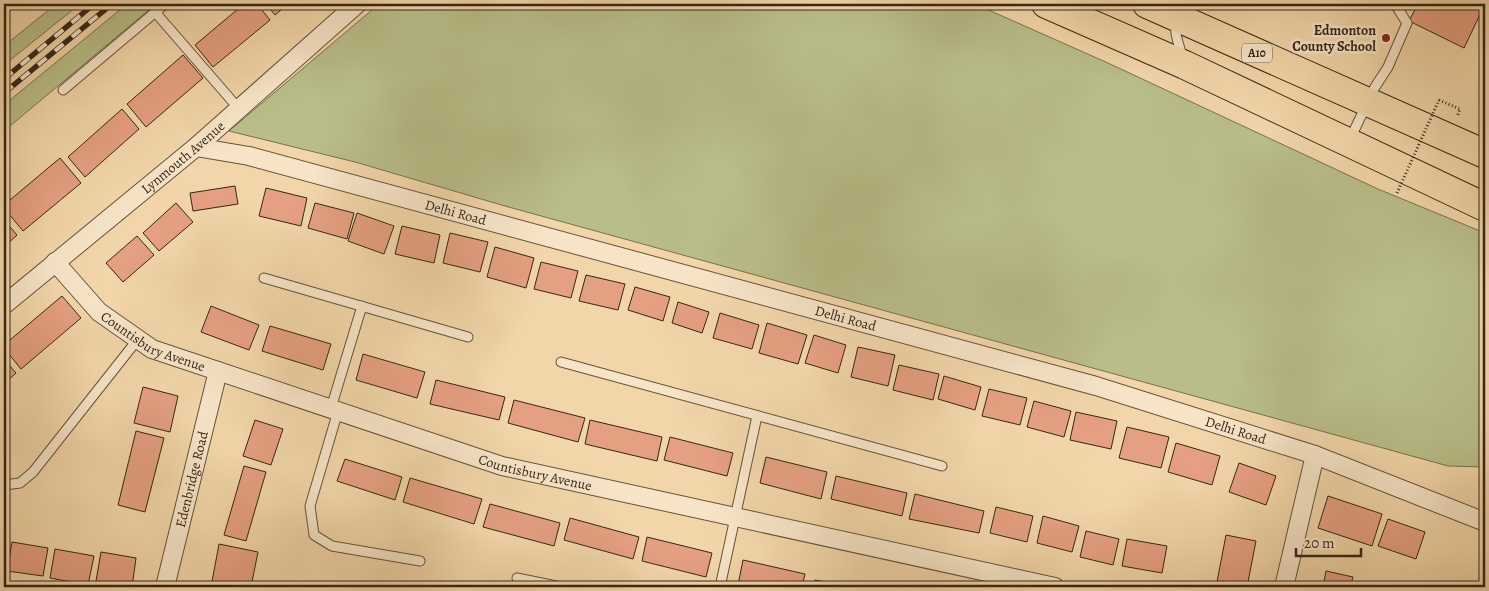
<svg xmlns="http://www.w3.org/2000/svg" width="1489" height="591" viewBox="0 0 1489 591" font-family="Alegreya,serif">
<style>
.green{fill:#b9be89;stroke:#787250}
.building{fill:#e5a081;stroke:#362617}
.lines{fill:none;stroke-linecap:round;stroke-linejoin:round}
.lane-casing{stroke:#65523c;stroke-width:11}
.street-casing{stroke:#65523c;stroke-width:20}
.highway-casing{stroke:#362617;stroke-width:30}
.path{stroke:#362617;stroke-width:3;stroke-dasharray:1 2.5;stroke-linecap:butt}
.lane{stroke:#f7e4c7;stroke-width:9}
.street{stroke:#f7e4c7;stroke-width:18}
.highway{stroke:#f2d6a9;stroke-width:28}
.rail-casing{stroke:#362617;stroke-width:5.5}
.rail{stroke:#f7e4c7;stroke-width:4;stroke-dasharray:11;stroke-linecap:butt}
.path-bridge{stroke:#362617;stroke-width:3;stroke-dasharray:1 2.5;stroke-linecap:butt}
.poi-dot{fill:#8f2418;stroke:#f7e4c7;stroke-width:2}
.labels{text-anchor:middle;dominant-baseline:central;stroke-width:5;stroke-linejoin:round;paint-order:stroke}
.shield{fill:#f7e4c7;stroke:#705f4c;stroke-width:1}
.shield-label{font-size:12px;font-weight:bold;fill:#362617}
.poi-label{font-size:14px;font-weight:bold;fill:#362617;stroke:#f7e4c7;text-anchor:end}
.street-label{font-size:14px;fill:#362617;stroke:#f7e4c7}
</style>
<rect width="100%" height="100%" fill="#f2d6a9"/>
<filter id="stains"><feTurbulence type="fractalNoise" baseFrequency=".004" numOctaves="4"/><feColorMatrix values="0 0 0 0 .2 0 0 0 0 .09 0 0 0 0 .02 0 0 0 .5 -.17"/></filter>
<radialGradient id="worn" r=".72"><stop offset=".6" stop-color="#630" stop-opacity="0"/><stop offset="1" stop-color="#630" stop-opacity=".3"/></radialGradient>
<g class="green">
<path d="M56 4H80L4 65V46Z"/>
<path d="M127 4H156L4 131V105Z"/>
<path d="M379 4H975L1108 63 1378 189 1485 233V467L1448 466 505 206 355 162 229 131Z"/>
</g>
<g class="building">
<path d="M244 4H257L270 20 213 67 195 45Z"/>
<path d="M266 4H288L275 15Z"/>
<path d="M1418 4H1485L1464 48 1409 21Z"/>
<path d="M183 55 203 78 146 127 127 104Z"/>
<path d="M122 109 139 129 85 177 68 157Z"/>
<path d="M60 158 81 183 23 231 4 208V205Z"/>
<path d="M235 186 238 204 193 211 190 193Z"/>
<path d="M266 188 307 198 301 226 259 216Z"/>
<path d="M176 203 193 222 159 251 143 233Z"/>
<path d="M315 203 354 213 347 239 308 228Z"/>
<path d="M357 213 394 226 384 254 348 241Z"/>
<path d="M4 220 17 235 4 247Z"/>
<path d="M402 226 440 235 434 263 395 254Z"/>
<path d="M450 233 488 242 480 272 443 263Z"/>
<path d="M137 236 154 255 123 282 106 263Z"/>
<path d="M495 247 534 258 526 288 487 277Z"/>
<path d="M541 262 578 271 571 298 534 289Z"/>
<path d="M586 275 625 284 618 310 579 301Z"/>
<path d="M635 287 670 297 663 321 628 310Z"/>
<path d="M62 296 81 318 21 369 4 348V345Z"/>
<path d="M678 302 709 312 702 333 672 323Z"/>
<path d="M211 306 259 325 249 350 201 332Z"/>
<path d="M720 313 759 325 752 349 713 338Z"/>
<path d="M767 323 807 335 798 364 759 353Z"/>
<path d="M270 326 331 344 323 370 262 351Z"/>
<path d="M814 335 846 345 838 373 805 363Z"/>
<path d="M858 347 895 355 888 386 851 377Z"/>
<path d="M363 354 425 372 417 398 356 380Z"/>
<path d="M4 359 16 373 4 384Z"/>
<path d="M899 365 939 374 933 400 893 390Z"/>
<path d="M944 376 981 387 975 410 938 399Z"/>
<path d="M436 380 505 397 499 420 430 404Z"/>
<path d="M143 387 178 396 170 432 134 423Z"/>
<path d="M989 389 1027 398 1020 425 982 416Z"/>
<path d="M514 400 585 418 578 442 508 423Z"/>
<path d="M1034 401 1071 411 1064 437 1027 427Z"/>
<path d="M1076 412 1117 421 1111 449 1070 440Z"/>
<path d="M255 420 283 429 271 465 243 456Z"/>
<path d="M590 420 662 437 657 461 585 444Z"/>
<path d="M1127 427 1169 437 1161 468 1119 458Z"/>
<path d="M136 431 164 438 145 512 118 505Z"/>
<path d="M670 437 733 453 727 476 664 460Z"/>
<path d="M1176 443 1220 456 1212 485 1168 472Z"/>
<path d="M766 457 827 472 821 499 760 483Z"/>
<path d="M345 459 402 477 395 500 337 481Z"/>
<path d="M1239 463 1276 476 1266 505 1229 492Z"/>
<path d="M244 466 266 472 246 541 224 535Z"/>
<path d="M836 476 907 493 902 516 831 499Z"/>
<path d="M410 478 482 499 474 524 403 502Z"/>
<path d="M915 494 984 511 979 533 909 519Z"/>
<path d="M1328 496 1382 514 1372 546 1318 528Z"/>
<path d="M490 504 560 523 554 546 483 527Z"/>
<path d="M996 507 1033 516 1027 542 990 533Z"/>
<path d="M1043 516 1079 526 1072 552 1037 543Z"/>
<path d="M570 518 639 537 633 559 564 540Z"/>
<path d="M1388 519 1425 532 1416 559 1378 546Z"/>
<path d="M1086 531 1119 539 1113 565 1080 557Z"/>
<path d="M1226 535 1256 541 1247 587H1216Z"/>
<path d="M647 537 712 553 706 577 642 561Z"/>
<path d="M1127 539 1167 546 1162 573 1122 566Z"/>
<path d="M12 542 48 548 43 576 7 571Z"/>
<path d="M219 544 258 552 251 587H211Z"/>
<path d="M55 549 94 556 88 585 50 578Z"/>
<path d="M101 552 136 558 132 587H95Z"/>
<path d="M743 560 805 574 802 587H749L738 585Z"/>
<path d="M1326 571 1353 577 1350 587H1323Z"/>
<path d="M815 580 853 587H813Z"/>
</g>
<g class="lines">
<g class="lane-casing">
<g id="lane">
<path d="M1182 4C1172 27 1175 35 1183 58"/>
<path d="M155 12 239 109"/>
<path d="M63 90 165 4"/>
<path d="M1350 139 1375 87 1388 67 1407 23 1395 4"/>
<path d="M264 278 468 337"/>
<path d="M561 362 942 466"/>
<path d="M331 408 362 306"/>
<path d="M338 411 310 506 314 535 332 546 420 561"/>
<path d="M4 485 20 483 33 472 138 339"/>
<path d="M517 578 561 587"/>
<path d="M720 587 757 416"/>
</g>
</g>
<g class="street-casing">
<g id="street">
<path id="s1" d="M196 147 249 156 1096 386 1315 455 1485 522"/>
<path id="s2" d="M55 262 99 312 152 349 502 466 1055 587"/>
<path id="s3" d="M4 305 196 147 357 4"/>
<path id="s4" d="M165 587 218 371"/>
<path d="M1284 587 1315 455"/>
</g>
</g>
<g class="highway-casing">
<g id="highway">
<path d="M1046 4 1185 65 1485 207"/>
<path d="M1147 4 1485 154"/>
</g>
</g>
<path class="path" d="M1439 100 1460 109 1457 117"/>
<use href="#lane" class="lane"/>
<use href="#street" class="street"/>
<use href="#highway" class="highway"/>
<g class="rail-casing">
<g id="rail">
<path d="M4 79 94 4"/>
<path d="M4 93 112 4"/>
</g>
</g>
<use href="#rail" class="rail"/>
<path class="path-bridge" d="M1397 193 1439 100"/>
</g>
<circle class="poi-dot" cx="1386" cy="38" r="5"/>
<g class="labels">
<rect class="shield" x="1242" y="43.5" width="30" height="19" rx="4"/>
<g class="shield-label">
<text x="1257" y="53">A10</text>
</g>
<g class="poi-label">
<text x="1376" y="30">Edmonton<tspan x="1376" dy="16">County School</tspan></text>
</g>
<g class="street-label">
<text stroke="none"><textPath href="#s3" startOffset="232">Lynmouth Avenue</textPath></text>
<text stroke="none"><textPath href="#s1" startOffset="268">Delhi Road</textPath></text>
<text stroke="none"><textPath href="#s1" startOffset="672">Delhi Road</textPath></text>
<text stroke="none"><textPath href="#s2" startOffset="129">Countisbury Avenue</textPath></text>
<text stroke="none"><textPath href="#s1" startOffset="1078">Delhi Road</textPath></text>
<text stroke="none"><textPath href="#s2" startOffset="534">Countisbury Avenue</textPath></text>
<text stroke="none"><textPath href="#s4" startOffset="111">Edenbridge Road</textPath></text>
</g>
</g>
<rect width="1489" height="591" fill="none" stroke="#f2d6a9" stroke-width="20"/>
<rect x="5" y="5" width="1479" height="581" fill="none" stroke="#362617" stroke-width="2.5"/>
<rect x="10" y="10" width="1469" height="571" fill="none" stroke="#362617"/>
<path d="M1296 548v8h65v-8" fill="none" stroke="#362617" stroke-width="2.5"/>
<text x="1304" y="548" font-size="15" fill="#362617" stroke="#f7e4c7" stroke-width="4" paint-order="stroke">20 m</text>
<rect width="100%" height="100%" filter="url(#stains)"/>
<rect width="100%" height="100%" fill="url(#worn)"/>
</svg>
